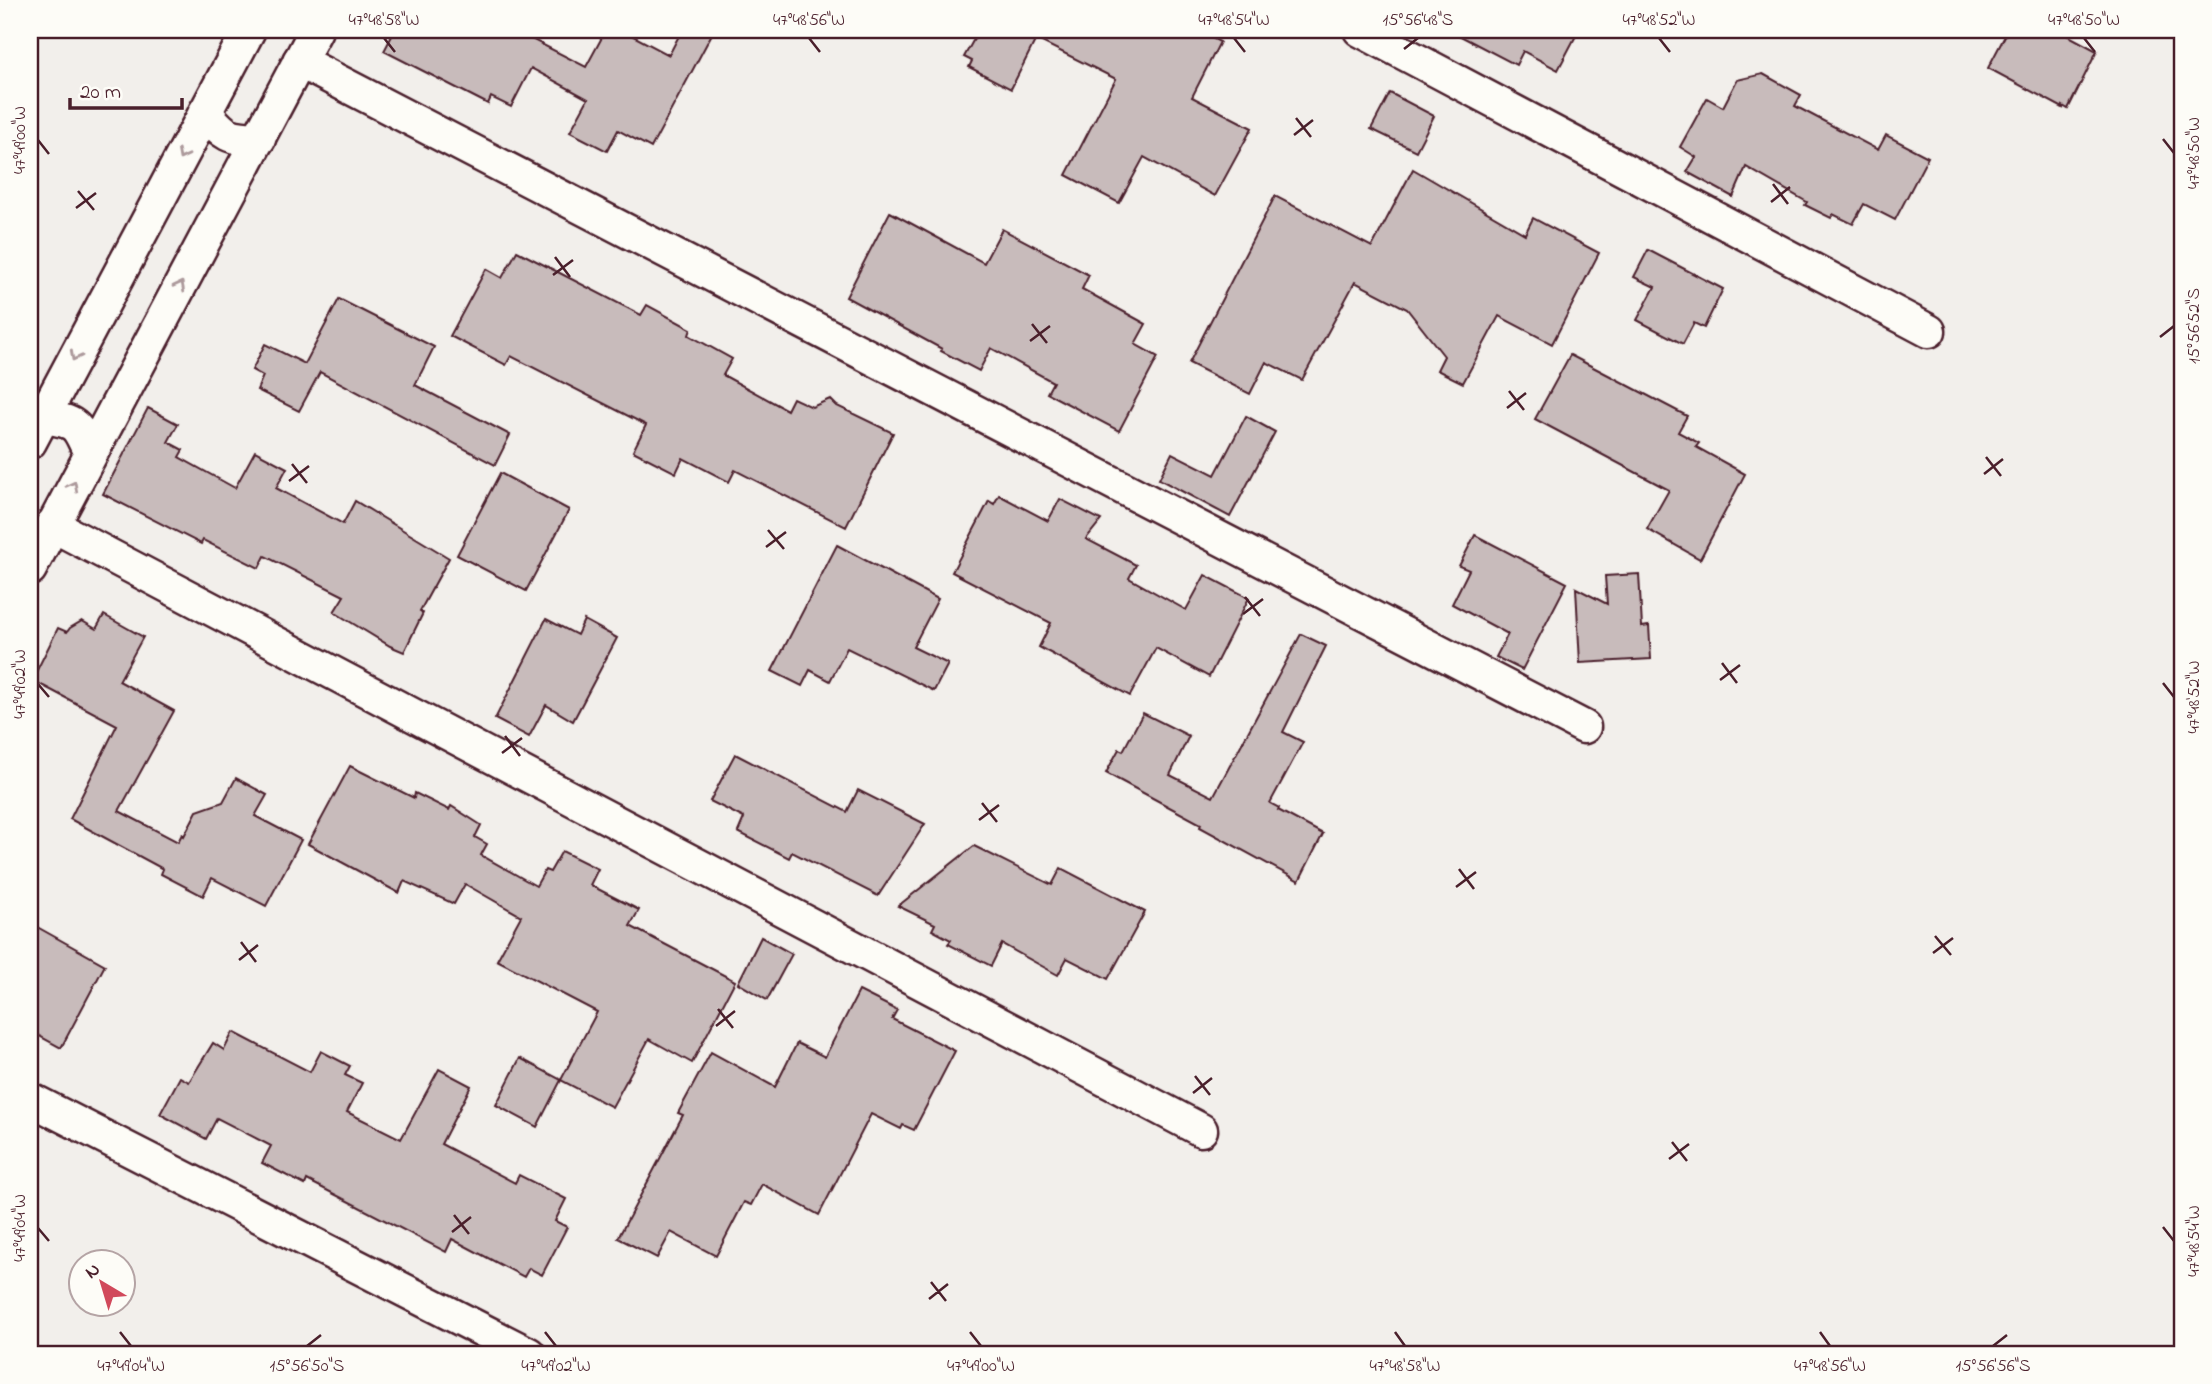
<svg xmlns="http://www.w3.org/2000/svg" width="2212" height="1384" viewBox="0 0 2212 1384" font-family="'Indie Flower',sans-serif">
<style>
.building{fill:#c8bbbb;stroke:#4a1f2b;stroke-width:2}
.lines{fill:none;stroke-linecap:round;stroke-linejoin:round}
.street-casing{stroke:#4a1f2b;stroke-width:37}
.street{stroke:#fdfcf7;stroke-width:32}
.oneway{stroke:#ac999b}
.ticks{fill:none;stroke:#4a1f2b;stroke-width:2.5}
.neatline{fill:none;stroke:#4a1f2b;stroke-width:2.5}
.ticks-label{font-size:18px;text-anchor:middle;fill:#4a1f2b}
</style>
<rect width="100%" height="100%" fill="#f2efeb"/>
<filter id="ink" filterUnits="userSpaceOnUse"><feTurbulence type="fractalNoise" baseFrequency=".0143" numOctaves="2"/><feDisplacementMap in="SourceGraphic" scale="14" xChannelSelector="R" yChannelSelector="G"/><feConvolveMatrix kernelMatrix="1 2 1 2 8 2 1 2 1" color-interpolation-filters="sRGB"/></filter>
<g filter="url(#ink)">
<g class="building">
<path d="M395 30H514L586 67 606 30H622L669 55 682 30H714L651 148 618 130 607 151 570 132 588 99 531 68 511 107 491 97 488 104 384 51Z"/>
<path d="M979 30H1196L1220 42 1192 97 1252 128 1215 196 1144 157 1119 203 1066 175 1116 79 1036 39 1011 89 969 67 972 61 964 57Z"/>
<path d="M1449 30H1579L1558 70 1523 51 1516 65Z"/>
<path d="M2008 30H2058L2097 51 2068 109 2063 106V108L1988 68Z"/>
<path d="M1763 74 1801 95 1795 106 1878 150 1886 135 1928 157 1895 220 1864 204 1853 224 1833 214 1831 218 1805 205 1807 202 1746 167 1733 197 1687 172 1696 157 1680 147 1707 98 1723 107 1737 80Z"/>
<path d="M1390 93 1434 116 1416 151 1371 129Z"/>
<path d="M1413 169 1525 234 1533 218 1599 253 1552 344 1499 316 1463 383 1437 370 1444 356 1407 309 1355 282 1302 380 1266 362 1250 394 1189 363 1275 196 1372 247Z"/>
<path d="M890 212 984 263 1002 229 1089 275 1082 289 1146 324 1135 344 1158 357 1119 431 1047 393 1053 382 991 348 979 371 941 351 942 349 846 297Z"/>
<path d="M1648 250 1723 289 1704 328 1694 323 1683 344 1637 320 1655 287 1634 277Z"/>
<path d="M517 251 641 315 647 305 691 329 689 335 732 359 723 375 787 410 793 398 812 407 830 399 837 406 893 433 846 527 735 470 729 482 683 458 676 473 633 451 646 425 511 356 506 365 450 336 486 269 502 278Z"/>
<path d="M339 299 434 347 415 385 510 435 495 465 320 372 299 411 257 390 263 376 252 370 265 344 305 364Z"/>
<path d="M1570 355 1687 416 1678 432 1699 443 1696 447 1745 474 1700 559 1647 529 1669 490 1535 419Z"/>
<path d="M148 408 178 424 168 442 183 450 179 457 235 488 255 451 287 468 276 488 343 524 355 501 449 558 420 611 423 613 404 652 390 646 334 612 344 596 265 556 259 568 203 540 201 544 103 494Z"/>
<path d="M1246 416 1275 432 1230 517 1159 479 1172 453 1215 475Z"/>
<path d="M500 473 569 510 526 591 457 555Z"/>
<path d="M999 495 1048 521 1060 499 1101 520 1086 539 1136 565 1129 578 1186 610 1205 575 1249 598 1209 677 1156 648 1130 696 1039 647 1051 623 952 572 989 501 994 504Z"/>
<path d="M1475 535 1567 583 1522 670 1496 657 1508 634 1452 604 1469 570 1459 566Z"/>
<path d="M837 545 938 599 913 647 948 664 934 691 847 648 830 681 810 670 802 686 772 671Z"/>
<path d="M1639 574 1642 627 1649 626 1651 659 1580 663 1576 588 1607 604 1605 576Z"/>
<path d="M104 615 143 637 119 681 174 711 119 811 178 842 182 834 184 836 197 811 223 802 236 778 267 795 255 816 301 840 266 906 212 878 203 896 161 874 163 869 70 819 117 725 32 680 58 628 67 632 70 628 82 621 96 629Z"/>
<path d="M546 619 577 635 584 620 617 638 573 721 546 705 529 737 495 719Z"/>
<path d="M1301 634 1326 646 1283 732 1303 742 1270 803 1279 808 1278 810 1323 834 1299 881 1200 827 1201 824 1106 773 1119 749 1123 751 1143 713 1189 736 1170 775 1213 797Z"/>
<path d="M735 754 847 812 858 790 925 824 878 896 792 852 789 858 738 832 744 818 710 801Z"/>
<path d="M350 766 414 798 415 793 449 810 451 806 481 825 475 837 487 844 481 855 536 886 545 870 550 872 562 851 598 869 590 885 639 910 630 926 735 981 692 1063 649 1039 612 1107 561 1080 537 1127 496 1105 520 1058 561 1080 597 1012 497 960 521 916 465 884 454 904 404 881 399 893 308 844Z"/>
<path d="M974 846 1052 885 1061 868 1145 912 1108 979 1067 958 1058 975 1002 944 991 966 948 944 951 940 932 930 935 924 898 906Z"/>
<path d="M30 923 105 965 61 1048 30 1031Z"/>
<path d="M761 937 792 954 767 1000 738 983Z"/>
<path d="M859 991 897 1010 892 1019 955 1051 914 1130 903 1125 901 1129 871 1114 819 1215 762 1184 751 1205 744 1202 716 1256 671 1232 657 1258 618 1238 683 1115 678 1113 711 1052 775 1087 797 1043 825 1057Z"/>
<path d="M233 1032 310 1072 321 1051 350 1066 345 1075 362 1083 347 1112 401 1139 439 1069 471 1086 441 1144 515 1183 519 1175 566 1199 555 1221 567 1227 542 1275 529 1268 524 1277 452 1239 446 1252 307 1180 305 1185 262 1163 271 1146 217 1118 206 1139 160 1114 180 1077 189 1082 213 1043 224 1050Z"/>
</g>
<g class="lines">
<g class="street-casing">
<g id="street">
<path d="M1360 30 1929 331"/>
<path d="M299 61 1584 727"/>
<path d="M205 112C225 136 228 138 259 139"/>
<path d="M43 417C76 422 77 423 90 454"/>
<path d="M30 442 249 30"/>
<path d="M52 525 1201 1130"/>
<path d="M30 569 316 30"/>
<path d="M30 1099 529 1354"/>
</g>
</g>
<use href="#street" class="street"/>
</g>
<defs><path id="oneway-chevron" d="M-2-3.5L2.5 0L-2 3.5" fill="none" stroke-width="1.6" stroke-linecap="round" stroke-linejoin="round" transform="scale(1.75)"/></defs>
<g class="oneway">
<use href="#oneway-chevron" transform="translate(182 155) rotate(118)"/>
<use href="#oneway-chevron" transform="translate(180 286) rotate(-62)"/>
<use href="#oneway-chevron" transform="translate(75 356) rotate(118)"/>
<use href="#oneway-chevron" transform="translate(73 486) rotate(-62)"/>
</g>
</g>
<path class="ticks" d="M384 38 395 52M809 38 820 52M1234 38 1245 52M1659 38 1670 52M2084 38 2095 52M1404 49 1418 38M1296 118 1311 137M1294 135 1313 120M2163 139 2174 153M38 140 49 154M1773 184 1788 204M78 191 94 210M1771 202 1790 187M76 208 96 193M555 257 570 277M553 275 573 260M1032 324 1047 343M2160 337 2174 326M1030 341 1050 326M1509 391 1524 410M1507 408 1526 393M1986 457 2001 476M292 464 307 483M1984 474 2003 459M289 481 309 466M768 530 784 549M766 547 786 532M1245 597 1260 616M1243 614 1263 599M1722 663 1737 683M1720 680 1740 665M2163 683 2174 697M38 684 49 697M505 736 520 756M502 753 522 738M982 803 997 822M979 820 999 805M1459 869 1474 889M1456 887 1476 872M1935 936 1951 955M241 942 256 962M1933 953 1953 938M239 960 258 945M718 1009 733 1028M716 1026 735 1011M1195 1076 1210 1095M1193 1093 1212 1078M1672 1142 1687 1161M1669 1159 1689 1144M454 1215 469 1234M2163 1227 2174 1241M38 1228 49 1241M452 1232 471 1217M931 1282 946 1301M929 1299 948 1284M120 1332 131 1346M545 1332 556 1346M970 1332 981 1346M1395 1332 1405 1346M1820 1332 1830 1346M307 1346 321 1335M1993 1346 2007 1335"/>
<rect width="2212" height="1384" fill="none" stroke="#fdfcf7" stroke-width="77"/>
<g transform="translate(102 1283) rotate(322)"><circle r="33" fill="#fdfcf7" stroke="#b5a4a5" stroke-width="2"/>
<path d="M0-5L12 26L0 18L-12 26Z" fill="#d1495b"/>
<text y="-10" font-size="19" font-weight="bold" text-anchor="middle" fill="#4a1f2b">N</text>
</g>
<path d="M70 98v10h112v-10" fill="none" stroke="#4a1f2b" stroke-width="3.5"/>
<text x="80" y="98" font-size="21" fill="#4a1f2b" stroke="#fdfcf7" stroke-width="5" paint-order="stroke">20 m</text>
<rect x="38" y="38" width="2136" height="1308" class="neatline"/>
<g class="ticks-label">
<text x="384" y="25">47°48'58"W</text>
<text x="809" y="25">47°48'56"W</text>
<text x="1234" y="25">47°48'54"W</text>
<text x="1418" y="25">15°56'48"S</text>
<text x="1659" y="25">47°48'52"W</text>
<text x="2084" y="25">47°48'50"W</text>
<text transform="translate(19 140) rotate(-90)" y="6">47°49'00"W</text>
<text transform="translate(2193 153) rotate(-90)" y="6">47°48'50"W</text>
<text transform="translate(2193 326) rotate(-90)" y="6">15°56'52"S</text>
<text transform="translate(19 684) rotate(-90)" y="6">47°49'02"W</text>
<text transform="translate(2193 697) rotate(-90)" y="6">47°48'52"W</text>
<text transform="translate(19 1228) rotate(-90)" y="6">47°49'04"W</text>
<text transform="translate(2193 1241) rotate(-90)" y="6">47°48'54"W</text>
<text x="131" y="1371">47°49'04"W</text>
<text x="307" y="1371">15°56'50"S</text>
<text x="556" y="1371">47°49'02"W</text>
<text x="981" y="1371">47°49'00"W</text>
<text x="1405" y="1371">47°48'58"W</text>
<text x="1830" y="1371">47°48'56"W</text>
<text x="1993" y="1371">15°56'56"S</text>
</g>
</svg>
